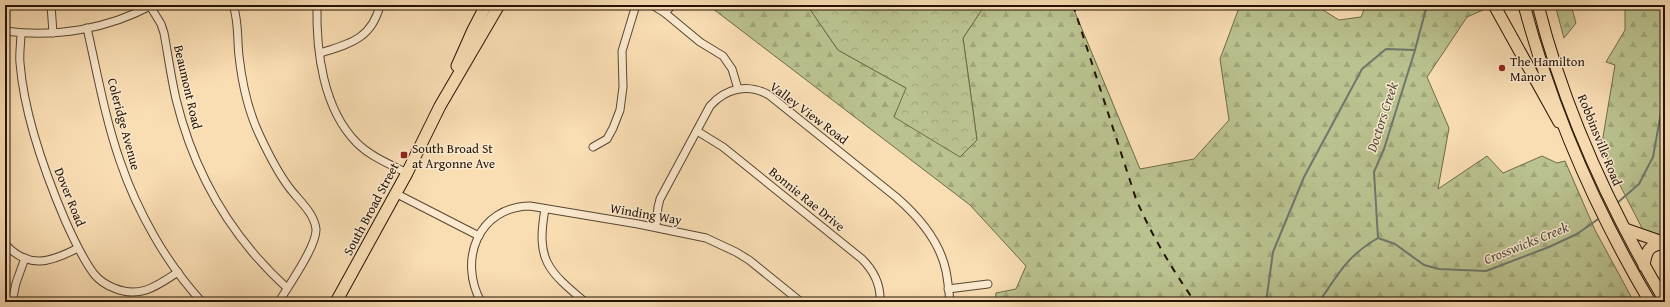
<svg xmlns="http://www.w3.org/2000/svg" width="1670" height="307" viewBox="0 0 1670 307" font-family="'Gentium Book Plus',serif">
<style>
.forest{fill:url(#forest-firs);stroke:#6e6a4a}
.park{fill:url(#park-crowns);stroke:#6e6a4a}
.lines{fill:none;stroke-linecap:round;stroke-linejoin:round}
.stream{stroke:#6e776e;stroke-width:2}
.minor-casing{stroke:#584630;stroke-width:9}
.primary-casing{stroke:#231305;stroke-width:13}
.trunk-casing{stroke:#231305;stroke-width:13}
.minor{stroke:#fbe9ce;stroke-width:7}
.primary{stroke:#f9ddb3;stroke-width:11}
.trunk{stroke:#f9ddb3;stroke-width:11}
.rail{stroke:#231305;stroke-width:2;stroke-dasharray:7 7;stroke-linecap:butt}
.poi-dot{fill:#8f2418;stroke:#fbe9ce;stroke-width:1.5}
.labels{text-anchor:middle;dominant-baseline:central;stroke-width:3;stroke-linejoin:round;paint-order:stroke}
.poi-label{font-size:13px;fill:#231305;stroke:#fbe9ce;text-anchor:start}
.street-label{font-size:13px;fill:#231305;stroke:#fbe9ce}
.water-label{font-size:14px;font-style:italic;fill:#4f4d42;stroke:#fbe9ce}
</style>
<defs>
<pattern id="forest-firs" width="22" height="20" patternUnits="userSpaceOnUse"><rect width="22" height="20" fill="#bac28f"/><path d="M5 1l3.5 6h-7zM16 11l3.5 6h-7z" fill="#a0a67a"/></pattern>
<pattern id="park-crowns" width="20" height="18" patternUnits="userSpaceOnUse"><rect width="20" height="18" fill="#bac28f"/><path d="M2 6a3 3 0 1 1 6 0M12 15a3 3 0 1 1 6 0" fill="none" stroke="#a0a67a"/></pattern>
</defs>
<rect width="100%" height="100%" fill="#f9ddb3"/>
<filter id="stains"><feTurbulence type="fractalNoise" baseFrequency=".005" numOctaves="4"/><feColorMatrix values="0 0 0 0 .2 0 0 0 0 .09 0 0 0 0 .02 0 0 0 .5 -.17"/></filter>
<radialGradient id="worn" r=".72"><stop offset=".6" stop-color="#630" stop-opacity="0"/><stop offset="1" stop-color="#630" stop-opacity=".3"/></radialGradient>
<g class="forest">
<path d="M708 5H807L838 50 906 88 977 140 963 38 985 5H1072L1140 169 1194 159 1229 120 1220 59 1240 5H1315L1339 20 1361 17 1366 5H1480L1483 10 1467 17 1427 77 1449 128 1438 189 1487 156 1503 173 1542 156 1557 163 1565 161 1595 230 1634 302H995L996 293 1016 289 1026 266 970 205Z"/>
<path d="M1555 5H1571L1576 23 1564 38Z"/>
<path d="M1625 5H1665V236L1643 230 1610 166 1602 143 1615 65 1606 62 1625 30Z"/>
</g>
<path class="park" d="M807 5H985L963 38 977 140 960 157 894 117 906 88 838 50Z"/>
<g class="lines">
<g class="stream">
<path d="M1616 204 1639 184 1653 157 1665 90"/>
<path d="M1378 238 1374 172 1384 149 1415 50 1427 5"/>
<path d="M1266 302 1273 252 1304 177 1362 69 1386 49 1415 50"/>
<path d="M1319 302C1339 273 1347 256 1378 238L1395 244 1424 265 1439 269 1486 271 1549 247 1577 234 1601 217"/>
</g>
<g class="minor-casing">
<g id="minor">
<path d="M51 5 53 33"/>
<path d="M233 5C239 22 237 39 239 56 242 83 248 111 260 136 268 153 277 171 288 186 298 200 314 212 316 229 317 246 288 286 279 302"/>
<path d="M317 5C316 51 323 109 357 143 371 157 390 164 407 173"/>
<path d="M652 5 665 13 700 42 723 56 732 69 738 89"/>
<path d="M150 6 161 24 164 33C168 55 171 77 176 99 194 173 231 237 287 288"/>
<path d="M665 13 672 5"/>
<path d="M87 28C97 72 105 118 120 161 137 211 166 263 202 302"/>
<path d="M5 31C55 38 108 29 152 5"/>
<path d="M21 33C21 43 19 53 20 63 24 114 45 173 65 220 73 238 82 258 94 274 99 280 106 285 114 288 140 299 157 286 178 272"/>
<path d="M320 53C349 44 372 39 380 5"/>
<path d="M697 131 723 147 862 259C874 271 881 285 880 302"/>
<path d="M593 147 607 139 613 128 620 110 623 87 622 51 636 5"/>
<path d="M395 193 479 236"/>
<path d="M545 209C536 260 547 270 585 302"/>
<path d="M656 227 658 207 660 199 710 106C726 88 748 83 769 95L896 197C918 216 940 242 946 271 948 281 949 292 950 302"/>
<path d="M5 244C29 270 51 262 78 248"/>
<path d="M948 289 988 284"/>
<path d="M12 302 16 283 25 258"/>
<path d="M481 302C458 260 478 207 530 206L638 224 706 238 736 252 749 260 801 302"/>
</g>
</g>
<g class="primary-casing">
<g id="primary">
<path d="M1494 5 1559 122"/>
<path d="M457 66 473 30 486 5"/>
<path d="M336 302 407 173 440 106 499 5"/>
</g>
</g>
<g class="trunk-casing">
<g id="trunk">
<path d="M1524 5C1552 110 1595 209 1650 302"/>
<path d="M1538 5C1564 109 1610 209 1665 301"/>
<path d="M1625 229 1665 243"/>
<path d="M1644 266C1646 251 1649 244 1665 244"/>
</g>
</g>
<use href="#minor" class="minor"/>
<use href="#primary" class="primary"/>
<use href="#trunk" class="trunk"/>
<path class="rail" d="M1073 5 1136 199C1152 236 1172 269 1195 302"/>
</g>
<g class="poi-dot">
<circle cx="1502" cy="68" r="4"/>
<rect x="400" y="151" width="8" height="8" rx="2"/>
</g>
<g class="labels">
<g class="poi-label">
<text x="1510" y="61">The Hamilton<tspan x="1510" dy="15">Manor</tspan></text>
<text x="412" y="148">South Broad St<tspan x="412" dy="15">at Argonne Ave</tspan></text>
</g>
<g class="street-label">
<text transform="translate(188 87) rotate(77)">Beaumont Road</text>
<text transform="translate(809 113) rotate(37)">Valley View Road</text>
<text transform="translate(124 124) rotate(75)">Coleridge Avenue</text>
<text transform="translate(1600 140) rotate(68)">Robbinsville Road</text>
<text transform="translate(70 197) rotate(68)">Dover Road</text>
<text transform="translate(807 199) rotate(39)">Bonnie Rae Drive</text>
<text transform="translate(371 209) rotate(-62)">South Broad Street</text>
<text transform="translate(646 214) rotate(10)">Winding Way</text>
</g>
<g class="water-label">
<text transform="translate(1382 117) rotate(-72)">Doctors Creek</text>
<text transform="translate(1526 243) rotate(-22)">Crosswicks Creek</text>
</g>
</g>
<rect width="1670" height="307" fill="none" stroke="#f9ddb3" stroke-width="20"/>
<rect x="6" y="6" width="1658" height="295" fill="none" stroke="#231305" stroke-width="2"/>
<rect x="10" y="10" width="1650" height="287" fill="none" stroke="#231305"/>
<rect width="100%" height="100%" filter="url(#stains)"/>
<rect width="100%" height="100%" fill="url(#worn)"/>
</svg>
